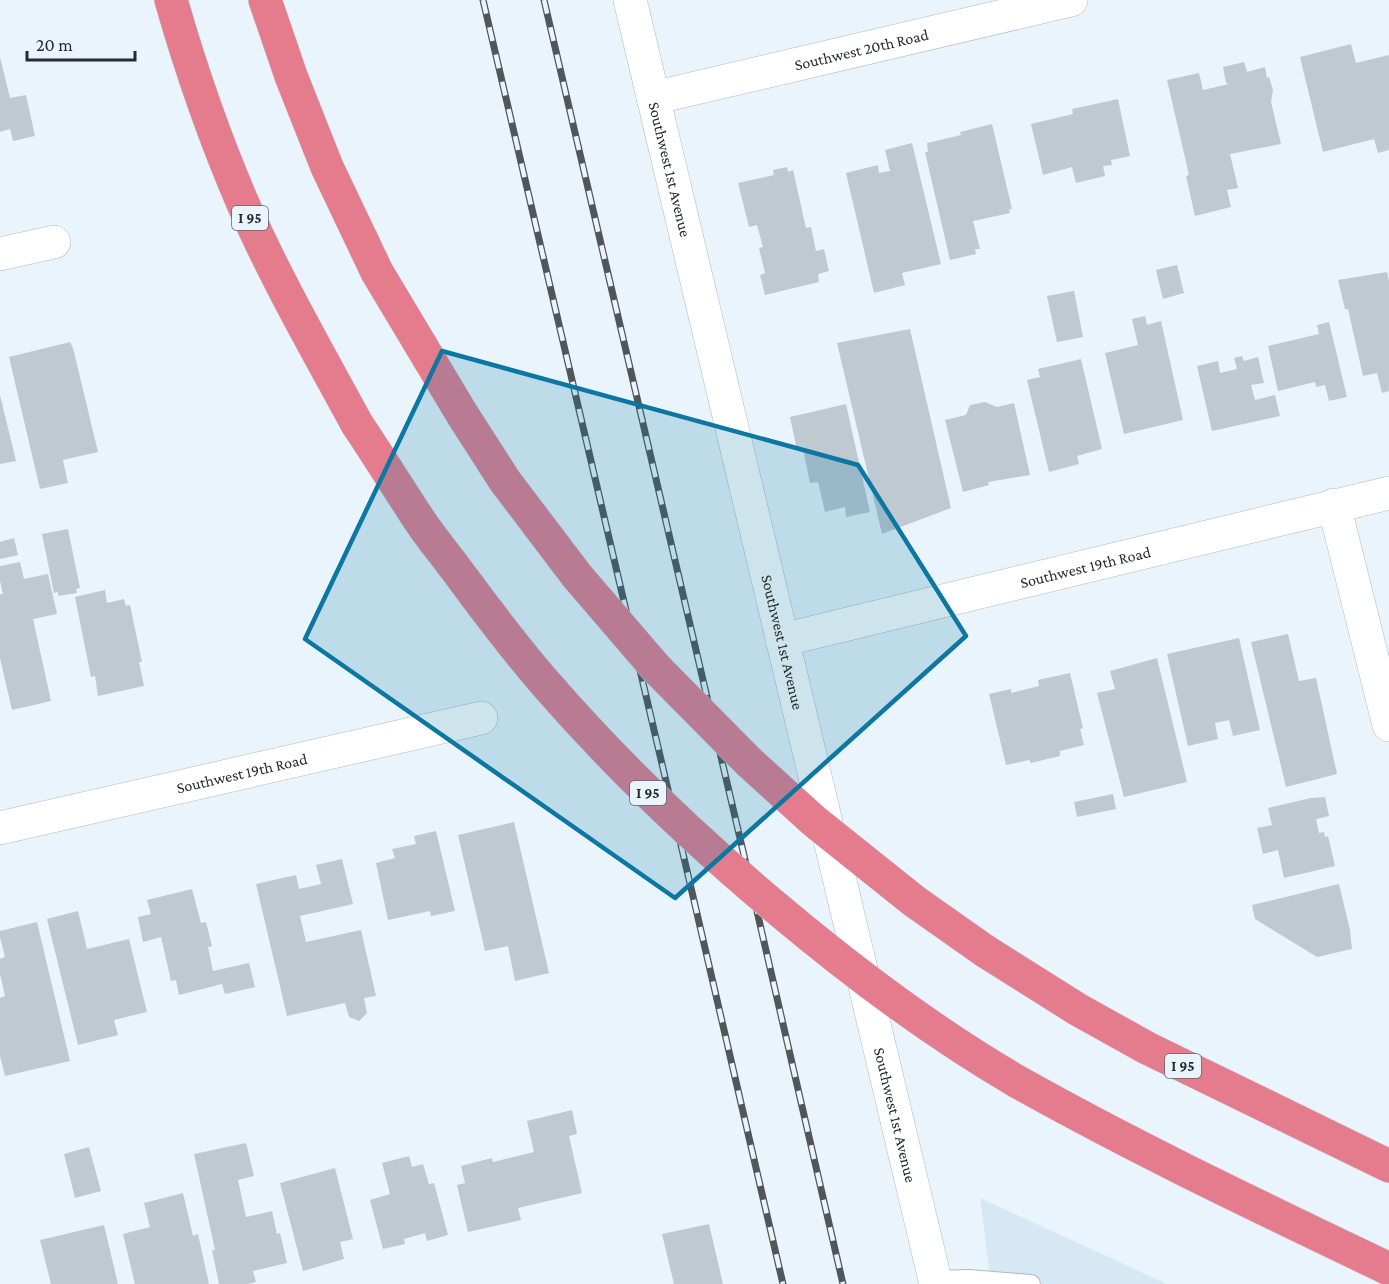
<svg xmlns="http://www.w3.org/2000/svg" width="1389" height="1284" viewBox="0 0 1389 1284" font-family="'Crimson Pro',serif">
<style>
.built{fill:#d7e8f5}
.building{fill:#bfc9d1}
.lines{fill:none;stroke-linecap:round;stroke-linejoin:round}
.service-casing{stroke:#afb9c1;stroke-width:20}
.minor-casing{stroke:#afb9c1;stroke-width:34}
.motorway-casing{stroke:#cfd0d1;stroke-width:34}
.service{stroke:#fff;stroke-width:18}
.minor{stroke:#fff;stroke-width:33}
.motorway{stroke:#e47c8e;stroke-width:33}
.rail-casing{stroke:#51565a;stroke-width:7}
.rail{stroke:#eaf4fc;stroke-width:4.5;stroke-dasharray:14;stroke-linecap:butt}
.motorway-bridge-casing{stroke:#cfd0d1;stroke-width:34;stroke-linecap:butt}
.motorway-bridge{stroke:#e47c8e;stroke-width:33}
.marked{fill:#0c77a2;fill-opacity:0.2;stroke:#0c77a2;stroke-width:4.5;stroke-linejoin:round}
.labels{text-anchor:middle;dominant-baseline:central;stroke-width:6;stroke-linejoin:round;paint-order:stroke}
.shield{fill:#eaf4fc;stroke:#62676c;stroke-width:1.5}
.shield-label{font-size:15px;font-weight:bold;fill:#272b2e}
.street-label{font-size:16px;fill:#272b2e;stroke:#eaf4fc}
</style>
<rect width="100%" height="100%" fill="#eaf4fc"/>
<path class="built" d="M980 1198 1167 1284H991Z"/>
<g class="building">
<path d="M1351 44 1356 63 1389 55V150L1378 153 1374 139 1323 152 1300 57Z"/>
<path d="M0 57 10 98 26 95 35 136 13 141 10 129 0 132Z"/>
<path d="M1244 62 1247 72 1265 67 1267 78 1269 77 1273 90 1271 102 1281 144 1230 154 1238 188 1227 190 1231 207 1195 216 1186 176 1189 175 1167 80 1199 73 1203 90 1229 84 1226 83 1223 67Z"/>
<path d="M1118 99 1130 156 1111 160 1112 165 1103 166 1105 176 1076 183 1072 167 1043 175 1031 124 1073 114 1072 109Z"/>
<path d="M992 124 1012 209H1009L1010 213 973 221 980 249H975L976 254 950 260 925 152H928L927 143 961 135 960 132Z"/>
<path d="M912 143 941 264 902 273 905 285 874 293 846 173 878 165 879 173 890 171 885 150Z"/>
<path d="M787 167 788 172 793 170 806 228 811 227 816 251 824 249 829 271 818 274 819 282 765 295 760 275 765 273 759 248 763 247 757 225 749 227 738 183 774 175 773 170Z"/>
<path d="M1177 265 1184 293 1163 299 1156 270Z"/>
<path d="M1387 272 1389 281V391L1382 393 1377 373 1363 376 1348 309H1345L1338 280Z"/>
<path d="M1074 291 1083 337 1057 342 1047 296Z"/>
<path d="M1145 316 1147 325 1161 321 1183 420 1124 434 1105 353 1138 345 1132 319Z"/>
<path d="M1329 322 1347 397 1329 401 1325 385 1316 387 1315 382 1278 391 1268 346 1319 334 1317 325Z"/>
<path d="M910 329 951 508 882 534 837 343Z"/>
<path d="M70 342 73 348 98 452 63 460 68 483 40 489 9 357Z"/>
<path d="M1242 356 1244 361 1258 357 1264 383 1251 385 1255 400 1275 395 1280 416 1212 431 1197 366 1218 361 1220 373 1237 369 1234 358Z"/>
<path d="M1081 359 1102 449 1077 456 1079 464 1049 472 1027 380 1040 377 1038 369Z"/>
<path d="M0 395 16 461 0 464Z"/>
<path d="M985 402 997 407 1014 403 1030 475 988 482 989 485 963 492 945 420 966 415 970 405Z"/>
<path d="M846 404 870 512 846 517 845 507 825 512 818 482 810 483 803 449 797 450 790 417Z"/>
<path d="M68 529 80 588 76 589 77 593 58 596V592L54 593 42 534Z"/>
<path d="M14 538 18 555 0 559V542Z"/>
<path d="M20 562 24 579 48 574 57 614 33 619 51 701 12 710 0 658V594H3L0 581V566Z"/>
<path d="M105 590 107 603 124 599 126 606 130 605 142 662H139L144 686 98 696 95 676 91 677 75 597Z"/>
<path d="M1288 634 1299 681 1316 678 1337 774 1286 787 1251 642Z"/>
<path d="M1239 638 1260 730 1233 736 1229 720 1215 723 1218 739 1188 746 1167 654Z"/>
<path d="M1157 658 1187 782 1124 797 1097 693 1115 689 1110 671Z"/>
<path d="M1070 673 1083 728 1080 729 1084 745 1060 751V756L1031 763 1029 760 1006 765 989 694 1011 689V693L1039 686 1038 680Z"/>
<path d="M1113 794 1116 809 1077 817 1074 802Z"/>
<path d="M1325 797 1329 816 1316 819 1319 833 1324 832 1325 837 1328 836 1335 866 1284 878 1278 850 1263 854 1257 828 1272 825 1268 808 1311 798Z"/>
<path d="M514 822 549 973 515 981 508 946 485 951 458 835Z"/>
<path d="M436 831 455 911 431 916 430 911 388 920 376 863 395 858 392 849 416 844 414 836Z"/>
<path d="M342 859 353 904 300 916 306 942 361 930 376 996 364 998 367 1013 359 1021 349 1017 345 1003 287 1016 256 884 296 875 299 889 321 884 316 865Z"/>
<path d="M1339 884 1350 930 1352 949 1317 957 1255 919 1252 905Z"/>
<path d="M192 889 201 923 206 922 212 946 208 947 213 971 249 963 255 987 225 994 222 984 179 995 176 980 171 981 161 937 143 942 138 917 151 914 147 900Z"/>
<path d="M78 911 87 949 129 939 147 1012 114 1020 118 1035 78 1045 47 919Z"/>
<path d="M37 922 70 1061 5 1076 0 1056V998L5 996 0 974V959L5 957 0 937V931Z"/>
<path d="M572 1110 577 1134 569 1136 582 1193 518 1208 521 1220 468 1232 457 1185 465 1183 461 1166 492 1158 493 1162 534 1152 527 1121Z"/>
<path d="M246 1143 254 1176 238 1180 246 1217 272 1211 277 1234 280 1233 287 1263 253 1271 256 1282 248 1284H219L212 1250H215L194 1154Z"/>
<path d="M89 1147 101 1191 75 1198 64 1154Z"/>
<path d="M409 1156 412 1167 423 1164 429 1184 434 1183 448 1235 427 1241 425 1233 404 1239 405 1244 383 1249 370 1200 390 1194 382 1163Z"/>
<path d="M335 1168 353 1239 340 1242 344 1259 303 1271 280 1183Z"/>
<path d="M183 1193 193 1236 198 1234 209 1284H135L123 1234 150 1227 144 1203Z"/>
<path d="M709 1224 723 1284H674L662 1234Z"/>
<path d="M104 1225 118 1284H51L40 1240Z"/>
</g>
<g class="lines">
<g class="service-casing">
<path id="service" d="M935 1280 969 1279 1031 1284"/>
</g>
<g class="minor-casing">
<g id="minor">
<path id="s1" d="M630 0 936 1284"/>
<path id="s2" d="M653 98 1071 0"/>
<path d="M0 254 54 242"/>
<path d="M1334 505 1389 725"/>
<path id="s3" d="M782 640 1389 493"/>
<path id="s4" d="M0 828 481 718"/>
</g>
</g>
<g class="motorway-casing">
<g id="motorway">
<path d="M171 0C191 70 215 139 244 206 277 281 318 352 357 424"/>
<path d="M265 0 291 76 327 167 377 272"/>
<path d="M985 951 1077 1009 1147 1048 1389 1166"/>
<path d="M1018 1082C1139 1150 1264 1209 1389 1269"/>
</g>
</g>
<use href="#service" class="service"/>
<use href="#minor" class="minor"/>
<use href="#motorway" class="motorway"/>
<g class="rail-casing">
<g id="rail">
<path d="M483 0 692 892 783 1284"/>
<path d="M544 0 750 881 843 1284"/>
</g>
</g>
<use href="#rail" class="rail"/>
<g class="motorway-bridge-casing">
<g id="motorway-bridge">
<path d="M377 272 462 414 505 481 577 576 656 668 749 762 814 821 914 901 985 951"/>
<path d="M357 424C380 458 401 493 424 527 437 545 451 562 464 580 490 615 517 651 546 684 618 767 696 841 780 911 855 974 934 1033 1018 1082"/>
</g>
</g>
<use href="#motorway-bridge" class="motorway-bridge"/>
</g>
<path class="marked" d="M442 351 858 465 966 636 675 898 305 639Z"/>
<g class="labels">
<g class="shield">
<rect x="232" y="206" width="36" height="24" rx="4.5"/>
<rect x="630" y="781" width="36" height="24" rx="4.5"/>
<rect x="1165" y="1054" width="36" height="24" rx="4.5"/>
</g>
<g class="shield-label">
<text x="250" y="218">I 95</text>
<text x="648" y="793">I 95</text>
<text x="1183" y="1066">I 95</text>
</g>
<g class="street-label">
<text stroke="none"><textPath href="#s2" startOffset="214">Southwest 20th Road</textPath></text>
<text stroke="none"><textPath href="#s1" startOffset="174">Southwest 1st Avenue</textPath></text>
<text stroke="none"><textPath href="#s3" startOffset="312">Southwest 19th Road</textPath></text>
<text stroke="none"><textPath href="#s1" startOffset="660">Southwest 1st Avenue</textPath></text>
<text stroke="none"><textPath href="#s4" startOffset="248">Southwest 19th Road</textPath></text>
<text stroke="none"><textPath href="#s1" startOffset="1146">Southwest 1st Avenue</textPath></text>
</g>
</g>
<path d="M27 51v9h108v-9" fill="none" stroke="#272b2e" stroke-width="3"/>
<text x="36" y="51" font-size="18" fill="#272b2e" stroke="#eaf4fc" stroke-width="4.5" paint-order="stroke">20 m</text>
</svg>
